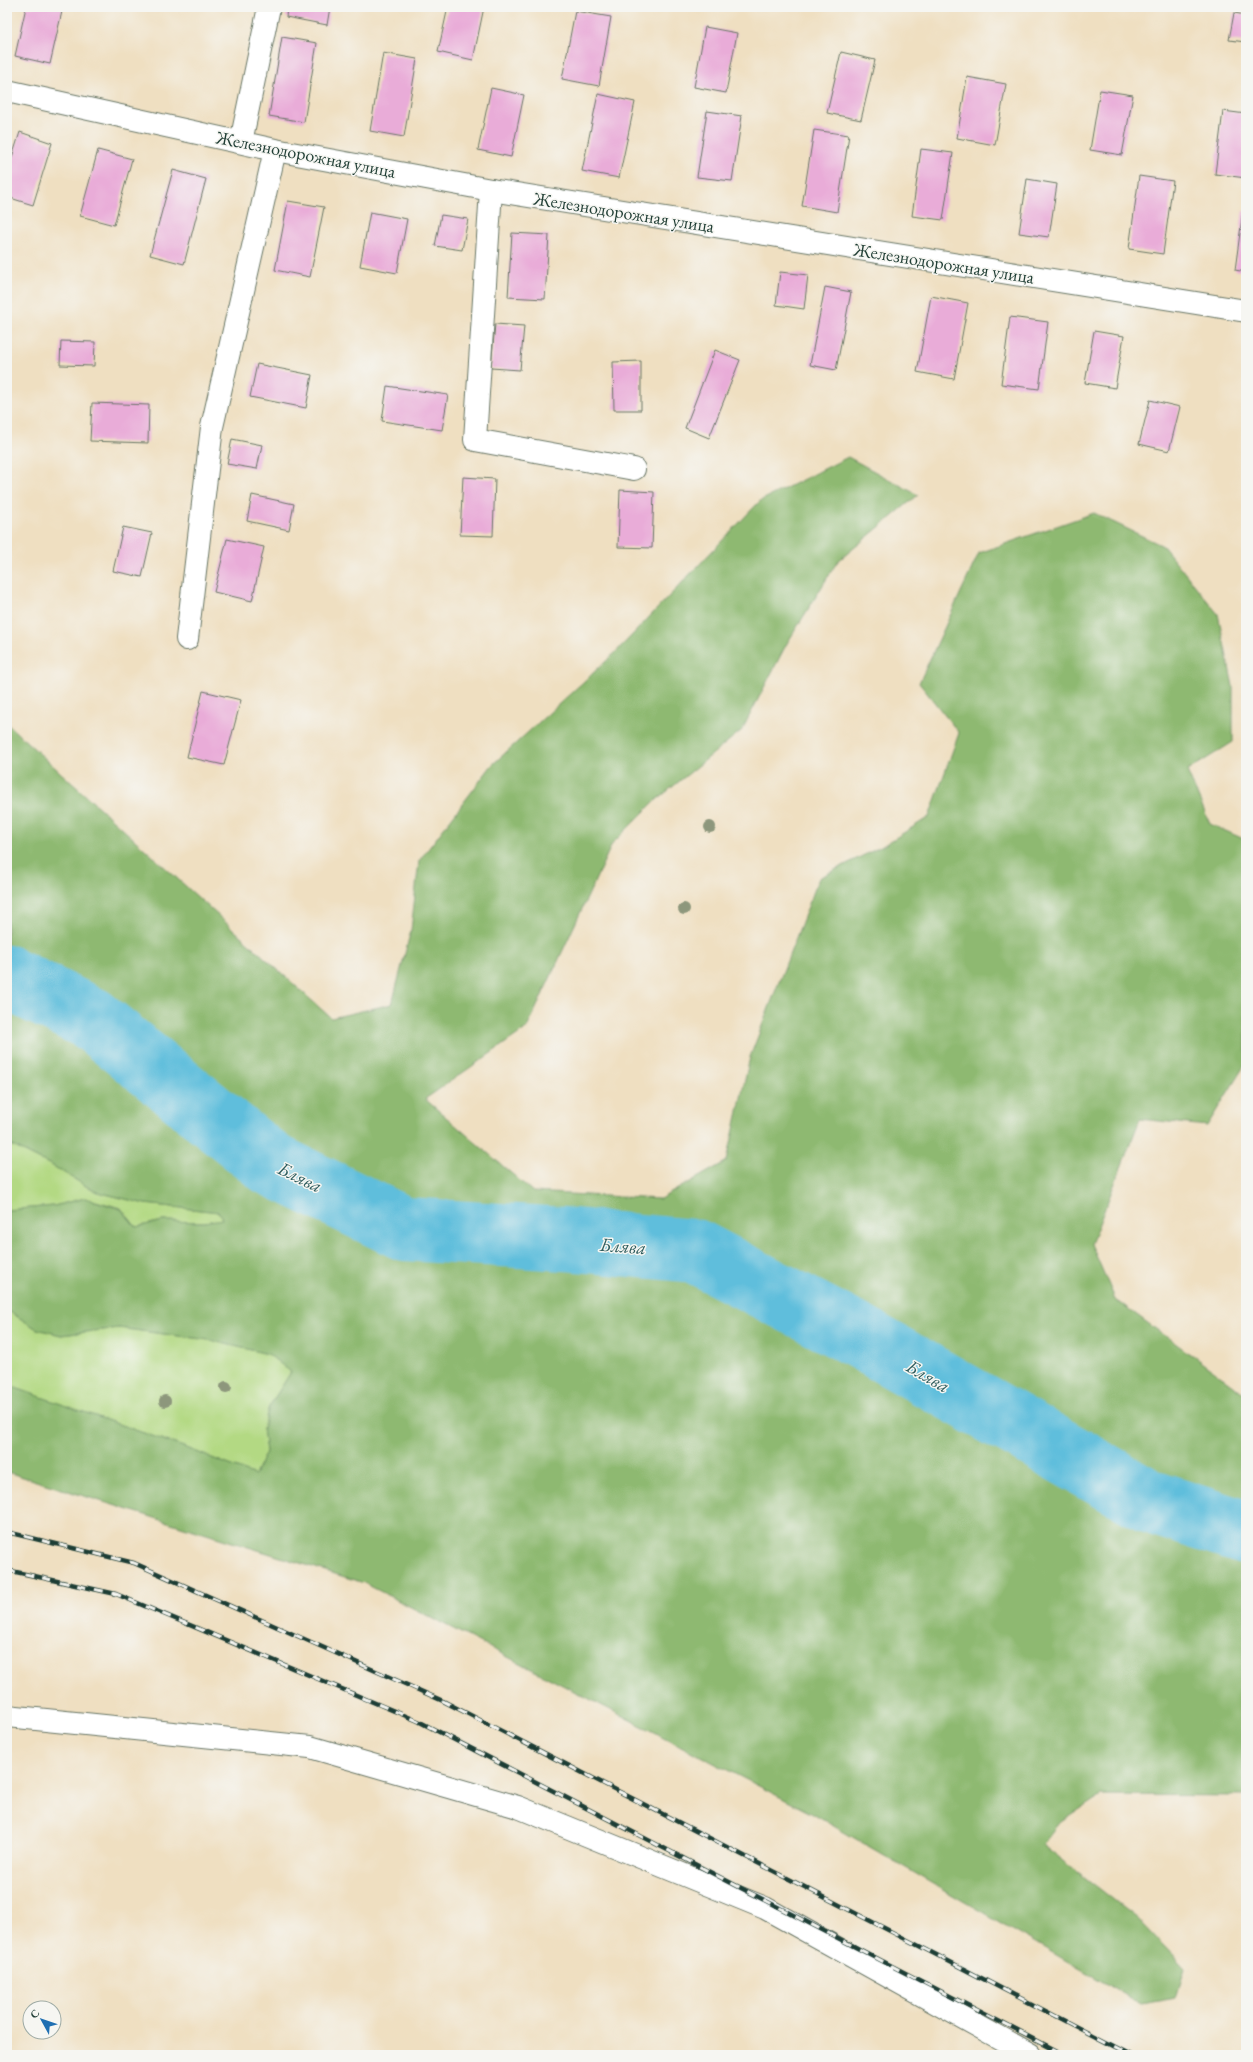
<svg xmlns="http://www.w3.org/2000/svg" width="1253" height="2062" viewBox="0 0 1253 2062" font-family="'EB Garamond',serif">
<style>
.green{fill:#b3d983;stroke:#698b5c}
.forest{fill:#8eb971;stroke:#567b52}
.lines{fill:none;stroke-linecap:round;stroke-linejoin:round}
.river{stroke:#5ebedc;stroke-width:64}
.building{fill:#e9acd8}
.lane-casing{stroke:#687665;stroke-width:24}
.street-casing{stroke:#687665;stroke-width:24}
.lane{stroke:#fff;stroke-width:22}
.street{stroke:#fff;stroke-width:22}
.rail-casing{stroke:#1f3d34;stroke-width:4.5}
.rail{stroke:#f6f6f2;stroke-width:3;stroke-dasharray:9;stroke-linecap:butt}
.tree{fill:#8d977c}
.labels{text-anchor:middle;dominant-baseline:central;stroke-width:3;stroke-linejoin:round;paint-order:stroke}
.street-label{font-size:18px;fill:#1f3d34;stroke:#f6f6f2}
.water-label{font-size:19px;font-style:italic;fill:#2f5d5e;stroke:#f6f6f2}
</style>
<rect width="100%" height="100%" fill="#f6f6f2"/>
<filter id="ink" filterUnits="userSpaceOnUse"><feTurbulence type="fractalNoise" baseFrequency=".025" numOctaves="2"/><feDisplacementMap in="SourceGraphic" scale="8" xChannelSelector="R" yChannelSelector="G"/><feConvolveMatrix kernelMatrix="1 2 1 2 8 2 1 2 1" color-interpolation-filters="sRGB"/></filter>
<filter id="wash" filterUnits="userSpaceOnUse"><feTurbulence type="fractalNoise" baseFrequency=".012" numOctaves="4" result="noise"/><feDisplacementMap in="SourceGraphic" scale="16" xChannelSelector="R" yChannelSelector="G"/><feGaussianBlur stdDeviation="0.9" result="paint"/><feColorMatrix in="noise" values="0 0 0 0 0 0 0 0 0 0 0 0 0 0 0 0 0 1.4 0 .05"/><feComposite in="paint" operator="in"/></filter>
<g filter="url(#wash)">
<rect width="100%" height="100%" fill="#efdfc1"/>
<g class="green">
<path d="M7 1143 53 1166 94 1191 145 1204 220 1212 222 1220 204 1222 163 1221 136 1227 121 1208 85 1198 54 1206 7 1210Z"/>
<path d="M7 1310 37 1329 61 1335 119 1328 209 1340 268 1354 291 1372 269 1407 263 1428 266 1452 255 1475 189 1449 7 1385Z"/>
</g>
<path class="forest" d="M848 457 918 495 837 562 786 645 742 730 654 802 612 844 527 1028 425 1099 533 1192 660 1199 727 1161 750 1057 819 878 884 845 929 817 959 733 919 683 979 553 1094 513 1163 546 1218 614 1233 686V742L1187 771 1210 824 1246 840V1063L1207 1126 1140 1119 1091 1244 1115 1299 1246 1395V1796L1101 1795 1058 1824 1042 1844 1137 1918 1185 1968 1176 1998 1141 2004 811 1813 364 1583 7 1472V1385L189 1449 255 1475 266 1452 263 1428 269 1407 291 1372 268 1354 209 1340 119 1328 61 1335 37 1329 7 1310V1210L54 1206 85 1198 121 1209 136 1227 163 1221 204 1222 222 1219 219 1212 145 1204 94 1191 53 1166 7 1143V724L331 1018 392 1004 411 930 419 861 492 765 615 653 760 501Z"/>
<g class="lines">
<path class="river" d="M7 977 92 1019 271 1164 405 1229 564 1239 695 1251 860 1337 1151 1502 1246 1533"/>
</g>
<g id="blocks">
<g class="building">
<path d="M26 7H63L50 64 15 56Z"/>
<path d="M287 7H330L327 25 286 17Z"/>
<path d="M448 7H484L473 60 438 52Z"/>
<path d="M575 11 611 17 599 86 562 79Z"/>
<path d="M1234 13 1246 15V42L1229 40Z"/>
<path d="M705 27 737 33 726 93 694 87Z"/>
<path d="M282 37 317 43 304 122 269 116Z"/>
<path d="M841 52 875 60 861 120 827 113Z"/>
<path d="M383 53 417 59 404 137 370 131Z"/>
<path d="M967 77 1006 84 995 145 957 138Z"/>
<path d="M491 88 524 95 511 157 478 150Z"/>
<path d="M1100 90 1133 95 1122 155 1090 150Z"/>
<path d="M598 94 635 102 619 178 582 171Z"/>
<path d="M707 111 742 116 732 181 697 177Z"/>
<path d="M1223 111 1246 114V178L1215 174Z"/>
<path d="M814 130 849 135 837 212 802 206Z"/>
<path d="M20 132 52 143 33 205 7 197V173Z"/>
<path d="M921 149 953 153 943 220 912 216Z"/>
<path d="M98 150 132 159 114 225 80 216Z"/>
<path d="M173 170 206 179 184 264 150 255Z"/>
<path d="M1139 176 1173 181 1163 254 1129 249Z"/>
<path d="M1027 179 1057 184 1049 237 1019 233Z"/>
<path d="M288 201 324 207 310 277 275 270Z"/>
<path d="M1243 211 1246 212V272L1235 270Z"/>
<path d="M370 212 407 219 397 273 360 266Z"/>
<path d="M441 215 468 219 462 250 435 246Z"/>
<path d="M512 233 549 235 545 299 508 297Z"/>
<path d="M780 272 808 275 804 309 776 305Z"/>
<path d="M825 287 851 292 836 370 810 365Z"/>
<path d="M931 296 968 303 954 379 917 372Z"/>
<path d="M1010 317 1048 322 1039 389 1001 384Z"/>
<path d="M495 324 524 326 520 370 491 368Z"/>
<path d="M1094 331 1124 336 1115 388 1085 383Z"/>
<path d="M61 341 95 342 94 366 60 365Z"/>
<path d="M715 350 740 360 709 438 685 428Z"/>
<path d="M641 361V410H614L613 362Z"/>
<path d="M257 364 312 375 306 408 250 397Z"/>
<path d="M387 386 448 395 442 430 382 421Z"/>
<path d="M1150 400 1180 407 1169 451 1139 444Z"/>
<path d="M92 403 149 405 148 443 90 441Z"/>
<path d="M232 439 262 445 257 469 227 464Z"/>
<path d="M463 477 495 479 493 536 460 535Z"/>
<path d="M620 490 654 492 652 548 618 547Z"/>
<path d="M252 495 294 504 289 530 247 521Z"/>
<path d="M123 527 152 533 142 577 113 571Z"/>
<path d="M227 539 264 547 252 601 214 592Z"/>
<path d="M203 691 241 700 224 765 187 757Z"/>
</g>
</g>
</g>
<g filter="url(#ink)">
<use href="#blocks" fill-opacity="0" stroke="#687665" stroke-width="1"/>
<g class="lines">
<g class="lane-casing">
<g id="lane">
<path d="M241 142 269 7"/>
<path d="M491 190 475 440 634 469"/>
<path d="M187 639 212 427 275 150"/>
<path d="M7 1716 310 1747 518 1807 765 1908 1030 2055"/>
</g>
</g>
<g class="street-casing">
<path id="street" d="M7 91 275 150 491 190 1246 311"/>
</g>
<use href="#lane" class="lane"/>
<use href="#street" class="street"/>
<g class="rail-casing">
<g id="rail">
<path d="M7 1532 134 1563 443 1701 1131 2055"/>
<path d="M7 1570 116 1594 418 1721 1064 2055"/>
</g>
</g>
<use href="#rail" class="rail"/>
</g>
<g class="tree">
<circle cx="710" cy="827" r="6"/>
<circle cx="684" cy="909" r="6"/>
<circle cx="226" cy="1387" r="6"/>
<circle cx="165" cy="1401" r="6"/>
</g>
</g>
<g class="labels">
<g class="street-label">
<text transform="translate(306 154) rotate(11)">Железнодорожная улица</text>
<text transform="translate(624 212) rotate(9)">Железнодорожная улица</text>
<text transform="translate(944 263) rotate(9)">Железнодорожная улица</text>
</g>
<g class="water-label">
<text transform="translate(300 1177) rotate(26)">Блява</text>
<text transform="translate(623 1246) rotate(4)">Блява</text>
<text transform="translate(928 1376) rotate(30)">Блява</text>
</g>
</g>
<rect width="1253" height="2062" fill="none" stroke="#f6f6f2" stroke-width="24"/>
<g transform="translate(42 2020) rotate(310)"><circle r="19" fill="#f6f6f2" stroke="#a0aca6"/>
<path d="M0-3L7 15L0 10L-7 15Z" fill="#1f6fb2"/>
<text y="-6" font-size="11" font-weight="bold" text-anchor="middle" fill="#1f3d34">С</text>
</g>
</svg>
